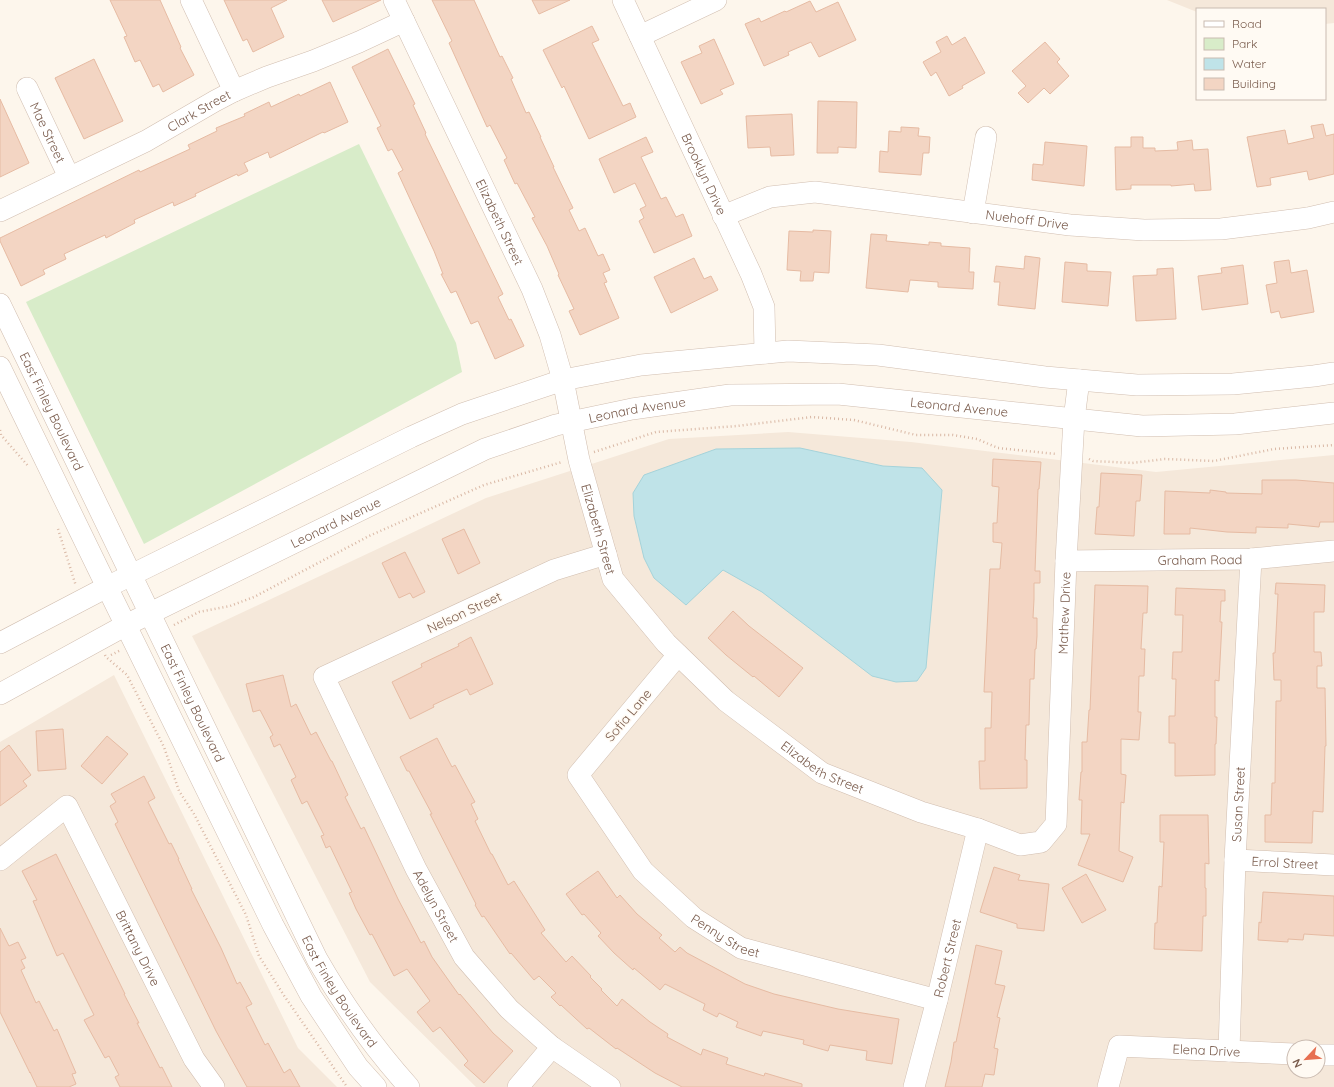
<svg xmlns="http://www.w3.org/2000/svg" width="1334" height="1087" viewBox="0 0 1334 1087" font-family="Quicksand,sans-serif">
<style>
.residential{fill:#f5e8da;fill-rule:evenodd}
.green{fill:#d8ecc9}
.water{fill:#bfe3e8;stroke:#a5d3da}
.building{fill:#f3d5c3;stroke:#e6bba3}
.lines{fill:none;stroke-linecap:round;stroke-linejoin:round}
.minor-casing{stroke:#d1beb0;stroke-width:22}
.path{stroke:#d9b8a5;stroke-width:2.5;stroke-dasharray:1 3;stroke-linecap:butt}
.minor{stroke:#fff;stroke-width:21}
.labels{text-anchor:middle;dominant-baseline:central;stroke-width:3;stroke-linejoin:round;paint-order:stroke}
.street-label{font-size:13px;fill:#7a5c4d;stroke:#fffaf3}
</style>
<rect width="100%" height="100%" fill="#fdf6ec"/>
<g class="residential">
<path d="M1167 0H1334V23L1325 24V9H1197V12Z"/>
<path d="M788 432 911 442 1156 472 1334 455V1087H476L370 982 192 636 486 498 669 439ZM1294 1047H1318V1071H1294Z"/>
<path d="M114 675 298 1048 337 1087H0V742Z"/>
</g>
<path class="green" d="M359 144 456 343 462 372 144 544 26 302Z"/>
<path class="water" d="M800 448 883 466 922 468 942 490 926 668 917 681 896 682 872 676 762 592 723 570 686 605 654 578 644 558 634 516 633 493 644 475 716 449Z"/>
<g class="building">
<path d="M110 0H160L181 47 180 48 194 75 163 92 159 84 153 87 140 60 135 62 124 37 127 36Z"/>
<path d="M224 0H287L271 8 284 37 253 52 247 39 243 41Z"/>
<path d="M322 0H381L333 22Z"/>
<path d="M432 0H474L500 57 502 56 513 78 511 79 526 113 529 112 541 137H540L554 167H553L573 208 569 210 579 231 585 228 598 256 603 254 610 270 603 273 607 282 604 283 619 318 580 335 569 311 574 309 558 275 559 274 547 246 532 218 535 217 517 183 515 184 504 160 507 158 490 125 487 127 449 43 452 41Z"/>
<path d="M532 0H570L539 14Z"/>
<path d="M810 1 816 12 838 2 856 40 819 57 811 42 788 52 789 55 764 66 745 24 759 18 761 22 785 11 786 12Z"/>
<path d="M592 26 599 40 592 43 623 106 630 103 636 117 589 139 564 86 562 88 543 50Z"/>
<path d="M947 36 952 45 965 37 985 73 962 86 963 88 949 96 936 72 931 76 923 62 941 52 936 42Z"/>
<path d="M714 39 734 84 720 90 723 94 701 104 681 62 702 53 699 46Z"/>
<path d="M1045 42 1060 59 1057 62 1069 76 1050 94 1044 88 1028 103 1018 93 1026 86 1012 71Z"/>
<path d="M388 49 415 104 413 105 426 133 425 134 503 294 498 297 509 320 511 319 524 346 495 359 478 321 471 324 456 291 451 293 441 274H443L434 251 398 173 403 170 392 149 388 151 377 128 381 126 352 67Z"/>
<path d="M94 59 123 121 84 139 55 78Z"/>
<path d="M330 82 348 122 324 133 323 132 270 158 268 152 244 163 248 171 238 176 237 174 195 194 196 196 174 206 173 202 134 220 135 223 106 238 105 235 64 254 66 259 43 270 45 274 21 286 0 241V238L139 170 140 172 190 149 188 145 217 131 216 128 245 116 244 114 269 102 271 107 299 94 300 96Z"/>
<path d="M0 99 29 163 0 177Z"/>
<path d="M818 101 857 102 856 148 838 147V153H817Z"/>
<path d="M792 114 794 155 771 156 770 147 748 148 746 116Z"/>
<path d="M1323 124 1326 136 1334 134V174L1309 180 1307 171 1270 178 1271 185 1257 187 1247 137 1285 130 1288 144 1314 138 1311 126Z"/>
<path d="M901 127 919 128 918 136 930 137 929 153H923L921 175 879 172 880 151 888 152 889 131 901 132Z"/>
<path d="M646 137 653 152 641 157 661 199 666 197 676 217 683 214 692 236 654 253 639 221 644 218 640 209 646 206 635 183 614 193 599 159Z"/>
<path d="M1131 137H1143V148H1155V151L1178 150 1177 142 1192 140 1193 150 1208 149 1211 190 1195 191 1194 184 1171 186V185H1131V189L1116 190 1115 147H1131Z"/>
<path d="M1045 142 1087 146 1084 186 1032 180 1033 164 1043 165Z"/>
<path d="M813 230 831 231 829 273 814 272 813 281H800L801 271 787 270 789 231 813 232Z"/>
<path d="M871 234 887 235 886 241 929 245V242L941 243V246L970 248 969 272H974L973 289 938 287V282L910 280 908 292 866 288Z"/>
<path d="M1025 256 1040 258 1035 309 998 305 1000 282H994L996 266 1024 269Z"/>
<path d="M694 258 704 279 711 276 718 290 671 313 654 277Z"/>
<path d="M1289 260 1291 273 1307 270 1314 312 1281 318 1279 311 1271 313 1266 285 1277 283 1274 262Z"/>
<path d="M1065 262 1087 264V271L1111 272 1108 306 1062 302Z"/>
<path d="M1243 265 1248 304 1202 310 1198 276 1222 273 1221 268Z"/>
<path d="M1173 268 1176 319 1136 321 1133 276 1157 275V269Z"/>
<path d="M993 459 1041 462 1039 489H1038L1035 571H1040V583H1034V599L1033 618H1037V636L1036 649H1035L1034 679H1030L1029 725H1026L1025 760H1027V788L980 789 979 761H985V728H991L992 692H984L990 569H1000L1002 543 993 542V523H997L999 487 992 486Z"/>
<path d="M1101 473 1142 475 1140 501H1136L1134 536 1095 534 1097 507H1099Z"/>
<path d="M1262 480H1296L1334 483V522H1320L1319 527 1288 524V528L1256 527V533L1227 532 1190 528V534H1164L1165 491 1210 493V490L1226 492V493L1262 494Z"/>
<path d="M464 529 480 563 458 574 442 539Z"/>
<path d="M405 552 425 592 413 598 410 593 399 598 382 563Z"/>
<path d="M1276 583 1325 585 1324 612H1314V652H1321L1322 666H1317V688H1325L1326 746H1325L1323 812 1313 811 1312 843 1265 842V815H1271L1272 783H1275L1276 701H1281V680H1274L1273 653H1275L1278 594H1275Z"/>
<path d="M1095 585 1148 586 1147 613H1143L1141 649H1145L1144 676H1139L1138 712H1141L1139 740 1121 739V774L1126 775 1124 803 1121 802 1119 851 1133 857 1123 882 1078 865 1090 834H1081L1082 800H1079L1081 772H1082V742H1087L1089 710H1090Z"/>
<path d="M1176 588 1225 590V601H1221L1220 622H1222L1219 681 1215 680V717H1217L1216 744H1215V775L1175 776V743H1169V716H1175L1176 679H1172L1173 652H1182L1183 615H1175Z"/>
<path d="M733 611 749 626 803 668 779 697 754 676 753 677 726 655 708 638Z"/>
<path d="M471 637 493 684 470 695 467 689 433 705 434 707 410 719 392 682 422 667 421 664 459 646 458 644Z"/>
<path d="M283 675 291 707 296 704 311 735 316 732 331 761H332L348 795 345 797 361 829 364 827 398 899 421 943 424 941 432 957 459 995 460 994 493 1033 513 1051 484 1083 464 1065 468 1061 440 1027 433 1032 417 1012 430 1001 407 969 394 976 372 934 370 935 356 909 349 893 352 892 330 846 326 848 321 836 324 835 307 801 302 804 291 780 296 777 280 744 274 747 270 737 273 735 260 710 253 712 246 684Z"/>
<path d="M63 729 66 769 38 771 36 731Z"/>
<path d="M107 736 128 754 102 784 81 766Z"/>
<path d="M437 738 452 767 455 765 475 802 471 804 478 819 475 821 491 854H492L508 885 514 881 545 930 541 933 566 962 572 956 591 976 590 977 602 989 601 990 617 1006 622 999 650 1022 668 1034 667 1037 701 1055 703 1049 728 1058 726 1064 764 1076 765 1073 802 1084V1087H682L655 1073 617 1048 616 1049 589 1028 587 1029 561 1005 560 1006 551 997 556 993 539 976 534 980 511 953 510 954 484 916 482 917 475 905 476 904 430 814H432L409 771H407L400 757Z"/>
<path d="M9 745 31 775 23 781 27 786 0 806V752Z"/>
<path d="M144 776 155 798 148 802 169 844 171 843 179 859H178L192 889H191L221 948 237 984 240 982 252 1004 246 1007 265 1045 268 1043 284 1073 290 1069 300 1087H247L216 1031 115 824 118 822 110 806 116 802 111 794Z"/>
<path d="M1160 815H1208L1209 864 1205 863V888H1206V916H1203L1202 951 1154 949 1155 923H1157L1159 886 1162 887 1164 842H1160Z"/>
<path d="M56 854 125 994H124L139 1023H137L160 1068 162 1067 172 1087H120L115 1077 119 1075 109 1056 105 1058 84 1020 94 1015 63 953 57 956 33 901 37 900 22 871Z"/>
<path d="M994 867 1020 875 1018 880 1049 884 1044 931 1017 928V924L980 912Z"/>
<path d="M598 871 617 898 620 895 637 914 662 935 659 938 675 952 680 947 687 953 745 984 774 994 838 1009 899 1019 892 1064 866 1060 867 1051 830 1045 828 1051 803 1044 804 1040 763 1031 761 1036 736 1027 738 1022 719 1013 717 1017 703 1010 705 1004 665 984 660 990 634 968 633 970 614 953 598 936 601 933 584 914 582 915 566 894Z"/>
<path d="M1086 874 1106 910 1082 923 1062 888Z"/>
<path d="M1263 892 1334 896V936L1304 934 1303 940 1288 939V942L1258 940 1259 922 1261 923Z"/>
<path d="M0 928 9 946 18 942 26 958 21 960 25 968 21 970 36 1003 39 1001 54 1031 57 1029 76 1073 72 1074 76 1084 69 1087H37L30 1072V1073L0 1012Z"/>
<path d="M976 945 1002 951 995 984 1005 986 997 1017 1000 1018 994 1048 998 1049 994 1075 985 1074 982 1087H945L951 1062 954 1042H956Z"/>
</g>
<g class="lines">
<g class="minor-casing">
<g id="minor">
<path d="M191 0 234 91"/>
<path id="s1" d="M394 0 532 289 550 335 563 380 579 460 613 579 666 643 726 701 822 773 921 812 978 829 1020 845 1041 842 1056 824 1066 561 1074 419 1079 380"/>
<path id="s2" d="M623 0 751 274 764 307 765 353"/>
<path d="M640 36 716 0"/>
<path id="s3" d="M27 88 69 177"/>
<path id="s4" d="M0 211 146 141 215 101 234 91 267 77 313 61 359 42 404 21"/>
<path d="M973 213 986 137"/>
<path id="s5" d="M723 216 770 197 815 192 1070 225 1144 230 1221 229 1308 218 1334 212"/>
<path id="s6" d="M0 304 317 959C344 1006 373 1047 409 1087"/>
<path d="M0 367 107 587 273 925 311 996 358 1067 376 1087"/>
<path id="s7" d="M606 554 554 570 324 677 416 869 464 957 509 1009 552 1047 610 1087"/>
<path id="s8" d="M1066 561 1251 559 1334 551"/>
<path d="M0 643 107 587 411 437 462 414 563 380 641 365 788 351 878 355 1045 377 1137 385 1233 384 1314 376 1334 373"/>
<path id="s9" d="M678 655 578 775 643 871 694 918 741 948 937 1000"/>
<path id="s10" d="M0 694 126 625 485 449 556 425 632 409 730 395 838 394 1142 426 1235 424 1334 413"/>
<path id="s11" d="M0 860 67 806 194 1059 214 1087"/>
<path id="s12" d="M1235 860 1334 865"/>
<path id="s13" d="M1229 1051 1235 860 1251 559"/>
<path d="M1318 1055H1334"/>
<path d="M518 1087 552 1047"/>
<path id="s14" d="M914 1087 937 1000 978 829"/>
<path id="s15" d="M1108 1087 1119 1046 1294 1054"/>
</g>
</g>
<g class="path">
<path d="M0 430 1 435 29 467"/>
<path d="M594 452 656 432 737 426 812 417 854 420 916 435H953L977 439 998 448 1056 454"/>
<path d="M1089 459 1093 461 1132 463 1165 459 1214 461 1274 449 1334 445"/>
<path d="M58 529 76 586"/>
<path d="M174 625 199 612 230 606 254 597 369 536 484 485 562 462"/>
<path d="M105 655 106 657 127 675 164 747 179 791 194 814 246 915 259 956 283 994 347 1087"/>
<path d="M111 655 121 650"/>
</g>
<use href="#minor" class="minor"/>
</g>
<g class="labels">
<g class="street-label">
<text stroke="none"><textPath href="#s4" startOffset="223">Clark Street</textPath></text>
<text stroke="none"><textPath href="#s3" startOffset="49">Mae Street</textPath></text>
<text stroke="none"><textPath href="#s2" startOffset="192">Brooklyn Drive</textPath></text>
<text stroke="none"><textPath href="#s5" startOffset="310">Nuehoff Drive</textPath></text>
<text stroke="none"><textPath href="#s1" startOffset="246">Elizabeth Street</textPath></text>
<text stroke="none"><textPath href="#s10" startOffset="1025">Leonard Avenue</textPath></text>
<text stroke="none"><textPath href="#s10" startOffset="701">Leonard Avenue</textPath></text>
<text stroke="none"><textPath href="#s6" startOffset="119">East Finley Boulevard</textPath></text>
<text stroke="none"><textPath href="#s10" startOffset="377">Leonard Avenue</textPath></text>
<text stroke="none"><textPath href="#s1" startOffset="570">Elizabeth Street</textPath></text>
<text stroke="none"><textPath href="#s8" startOffset="134">Graham Road</textPath></text>
<text transform="translate(464 612) rotate(-25)">Nelson Street</text>
<text stroke="none"><textPath href="#s1" startOffset="1375">Mathew Drive</textPath></text>
<text stroke="none"><textPath href="#s6" startOffset="443">East Finley Boulevard</textPath></text>
<text transform="translate(628 715) rotate(-50)">Sofia Lane</text>
<text stroke="none"><textPath href="#s1" startOffset="906">Elizabeth Street</textPath></text>
<text stroke="none"><textPath href="#s13" startOffset="247">Susan Street</textPath></text>
<text stroke="none"><textPath href="#s12" startOffset="50">Errol Street</textPath></text>
<text stroke="none"><textPath href="#s7" startOffset="563">Adelyn Street</textPath></text>
<text stroke="none"><textPath href="#s9" startOffset="378">Penny Street</textPath></text>
<text stroke="none"><textPath href="#s11" startOffset="245">Brittany Drive</textPath></text>
<text stroke="none"><textPath href="#s14" startOffset="133">Robert Street</textPath></text>
<text stroke="none"><textPath href="#s6" startOffset="767">East Finley Boulevard</textPath></text>
<text stroke="none"><textPath href="#s15" startOffset="130">Elena Drive</textPath></text>
</g>
</g>
<rect x="1196" y="8" width="130" height="92" fill="#fffaf3" stroke="#cabbb1"/>
<rect x="1204" y="21" width="20" height="6" fill="#ffffff" stroke="#cabbb1"/>
<text x="1232" y="28" font-size="12" fill="#7a5c4d">Road</text>
<rect x="1204" y="38" width="20" height="12" fill="#d8ecc9" stroke="#cabbb1"/>
<text x="1232" y="48" font-size="12" fill="#7a5c4d">Park</text>
<rect x="1204" y="58" width="20" height="12" fill="#bfe3e8" stroke="#cabbb1"/>
<text x="1232" y="68" font-size="12" fill="#7a5c4d">Water</text>
<rect x="1204" y="78" width="20" height="12" fill="#f3d5c3" stroke="#cabbb1"/>
<text x="1232" y="88" font-size="12" fill="#7a5c4d">Building</text>
<g transform="translate(1306 1059) rotate(244)"><circle r="19" fill="#fffaf3" stroke="#cabbb1"/>
<path d="M0-3L7 15L0 10L-7 15Z" fill="#e76f51"/>
<text y="-6" font-size="11" font-weight="bold" text-anchor="middle" fill="#7a5c4d">N</text>
</g>
</svg>
